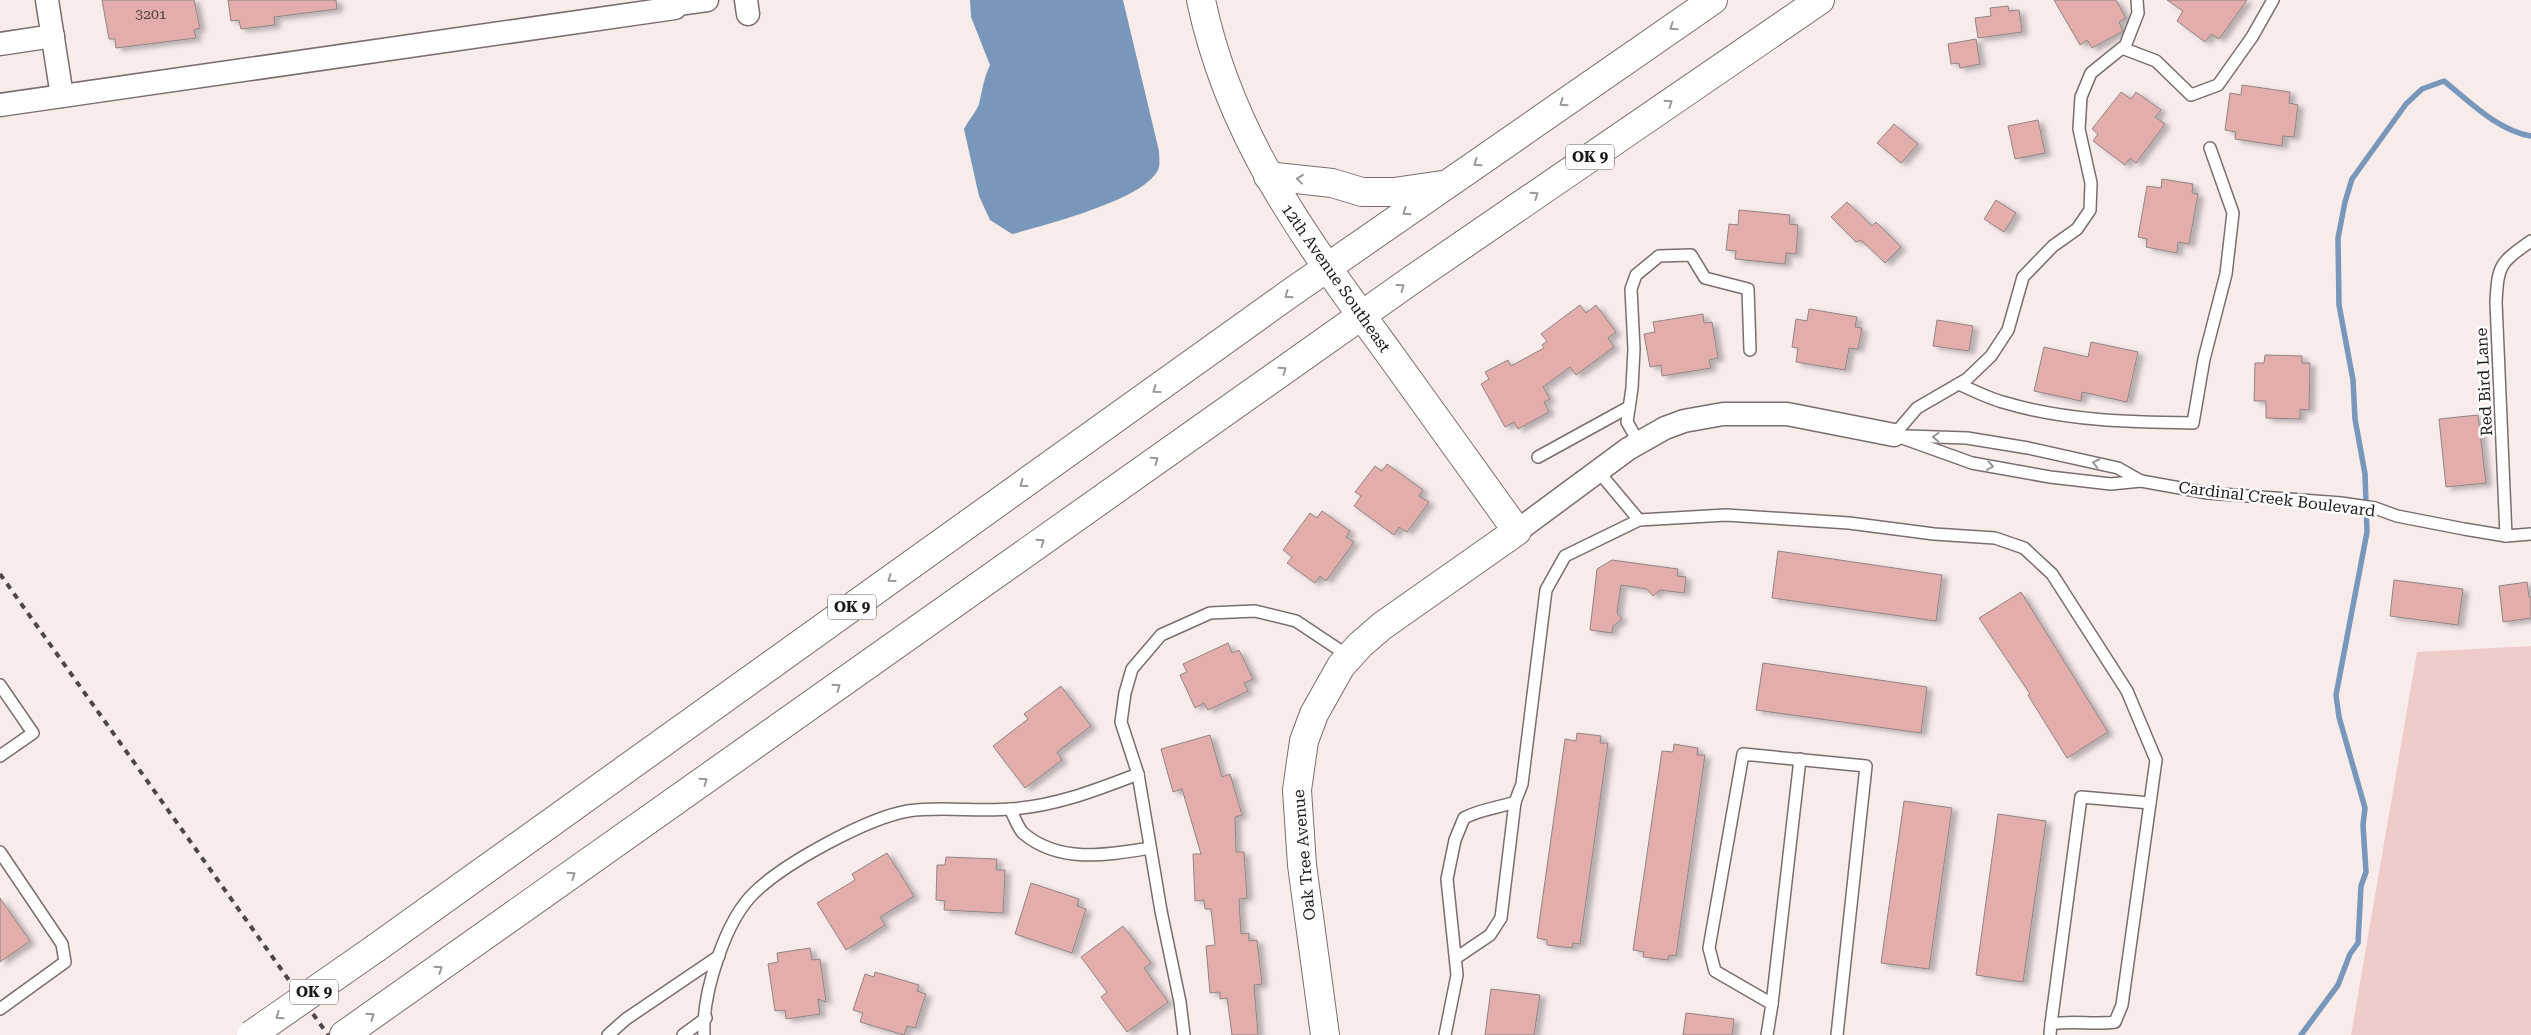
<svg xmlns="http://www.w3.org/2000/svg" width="2531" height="1035" viewBox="0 0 2531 1035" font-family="'Roboto Serif',serif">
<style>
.green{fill:#efcbc9}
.water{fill:#7897ba}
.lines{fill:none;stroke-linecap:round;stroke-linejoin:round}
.stream{stroke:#7897ba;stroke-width:5.5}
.building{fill:#e2adaa;stroke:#908584;filter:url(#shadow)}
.lane-casing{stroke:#796e6e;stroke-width:14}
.street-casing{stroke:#796e6e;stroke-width:25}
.secondary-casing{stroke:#796e6e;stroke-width:30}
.highway-casing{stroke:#796e6e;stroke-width:30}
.lane{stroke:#fff;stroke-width:11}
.street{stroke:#fff;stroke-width:22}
.secondary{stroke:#fff;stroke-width:28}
.highway{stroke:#fff;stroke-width:28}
.rail{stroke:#4d4747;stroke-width:4;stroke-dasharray:6 6;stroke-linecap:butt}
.highway-bridge-casing{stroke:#796e6e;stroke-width:30;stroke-linecap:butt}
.highway-bridge{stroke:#fff;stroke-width:28}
.oneway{stroke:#999898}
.labels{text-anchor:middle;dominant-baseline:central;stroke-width:5;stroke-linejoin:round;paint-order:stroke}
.number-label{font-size:14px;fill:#4e3e3d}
.shield{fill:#fefcfc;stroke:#605d5d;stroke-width:1}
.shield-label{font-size:15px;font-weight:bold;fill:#1d1919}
.street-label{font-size:16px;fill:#1d1919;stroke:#fefcfc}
</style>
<defs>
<filter id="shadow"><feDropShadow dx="5.5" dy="3" stdDeviation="2.5" flood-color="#0004"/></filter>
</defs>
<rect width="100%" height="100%" fill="#f8eceb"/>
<path class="green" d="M2531 646V1035H2351L2417 652Z"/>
<path class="water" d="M970 0H1123L1159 151C1159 156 1160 162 1159 167 1151 198 1047 224 1017 233L1012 234 990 220 979 196 964 129C968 121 976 112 979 104 982 92 984 77 990 65L971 17Z"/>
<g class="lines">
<path class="stream" d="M2301 1035 2338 985 2350 954 2358 943 2361 886 2366 872 2363 825 2365 808 2339 717 2336 695 2367 532 2365 474 2355 419 2353 380 2339 305 2338 238 2345 202 2352 179 2406 104 2422 89 2444 81C2469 101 2498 131 2531 136"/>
</g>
<g class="building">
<path d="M102 0H194L200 28 194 30 196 38 116 48 115 39H109Z"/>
<path d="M228 0H336L337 9 274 17 275 25 241 29 239 20 231 21Z"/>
<path d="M2054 0H2116L2126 18 2119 22 2123 31 2092 48 2087 40 2080 45Z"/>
<path d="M2167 0H2247L2219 39 2211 34 2205 42 2177 21 2183 11Z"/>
<path d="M2008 6 2009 11 2019 10 2022 32 1978 38 1975 18 1991 16 1990 8Z"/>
<path d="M1976 39 1980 64 1960 68 1959 63 1951 64 1948 44Z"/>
<path d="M2242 85 2290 92 2289 103 2298 105 2294 137 2283 136 2282 146 2235 139 2236 132 2225 130 2230 93 2241 95Z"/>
<path d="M2121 92 2131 99 2136 92 2161 110 2155 117 2165 124 2136 163 2130 158 2125 165 2093 141 2098 134 2092 129Z"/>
<path d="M2038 120 2045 153 2015 159 2008 126Z"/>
<path d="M1894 124 1918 144 1901 163 1877 143Z"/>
<path d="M2162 179 2193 184 2192 193 2198 194 2189 244 2178 242 2177 253 2146 247 2147 239 2138 237 2147 186 2161 188Z"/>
<path d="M1996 200 2016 213 2004 232 1984 219Z"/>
<path d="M1847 202 1872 226 1876 222 1901 247 1885 263 1861 240 1856 242 1831 217Z"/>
<path d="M1739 210 1790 215 1789 224 1798 225 1796 254 1786 253 1785 264 1735 259 1736 251 1726 250 1729 224 1738 225Z"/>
<path d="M1580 305 1586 313 1596 305 1616 332 1608 338 1614 347 1576 375 1570 367 1543 387 1550 399 1544 402 1549 412 1518 429 1514 422 1505 427 1481 384 1489 379 1485 372 1508 360 1511 366 1544 348 1542 345 1547 341 1541 334Z"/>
<path d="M1809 309 1857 317 1855 327 1862 328 1858 349 1849 348 1845 370 1796 362 1798 348 1792 347 1796 319 1807 321Z"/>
<path d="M1703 314 1704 323 1712 322 1718 358 1709 360 1711 368 1662 376 1661 365 1650 367 1644 334 1655 332 1653 322Z"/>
<path d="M1937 320 1973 326 1969 351 1933 346Z"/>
<path d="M2091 342 2138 352 2127 402 2082 392 2081 401 2034 391 2044 347 2088 357Z"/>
<path d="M2265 355 2302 356V363H2310L2309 410 2300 409V419L2266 418V401H2254L2255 363H2264Z"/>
<path d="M2478 415 2486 483 2446 487 2439 419Z"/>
<path d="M1387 464 1423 490 1419 496 1429 502 1407 532 1399 527 1394 535 1354 506 1361 496 1355 492 1375 466 1382 471Z"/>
<path d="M1322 511 1350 531 1346 537 1354 542 1326 581 1320 576 1315 583 1287 563 1292 557 1283 550 1310 513 1317 518Z"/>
<path d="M1778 551 1942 575 1936 621 1772 598Z"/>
<path d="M1612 560 1678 569 1677 576 1686 577 1684 593 1660 590 1653 596 1647 589 1621 585 1617 613 1622 619 1613 626 1612 633 1590 630 1597 569Z"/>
<path d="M2394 580 2463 589 2458 625 2390 616Z"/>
<path d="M2527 582 2529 597H2531V618L2503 622 2499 586Z"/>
<path d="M2021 592 2108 732 2067 758 2028 695 2030 694 1979 618Z"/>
<path d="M1228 643 1232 653 1239 650 1253 679 1244 683 1248 691 1208 710 1204 703 1195 708 1180 675 1187 672 1183 664Z"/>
<path d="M1763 663 1927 687 1921 733 1756 710Z"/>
<path d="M1061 686 1091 726 1057 752 1062 760 1025 788 993 746 1028 719 1024 714Z"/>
<path d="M1577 733 1601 736 1600 743H1608L1580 944 1573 943 1572 948 1547 945V940L1537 938 1565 739 1576 741Z"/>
<path d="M1210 735 1222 777 1230 774 1242 815 1235 817 1236 852H1244L1247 898 1239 899 1241 934 1249 933V941L1257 940 1262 984 1254 985 1258 1035H1232L1227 998 1220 999V992L1210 993 1206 946 1215 945 1211 909H1205L1204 900 1195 901 1193 854H1201L1182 789 1173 792 1161 749Z"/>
<path d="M1674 744 1698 748 1697 755H1705L1676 956 1669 955 1668 960 1643 957 1644 952 1633 950 1662 751 1673 752Z"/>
<path d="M1904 801 1952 808 1929 969 1881 963Z"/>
<path d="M1998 814 2046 821 2023 982 1976 975Z"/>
<path d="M887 853 914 896 880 917 885 925 846 950 817 903 855 880 852 874Z"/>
<path d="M946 857 997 859 996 870H1005L1003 913 944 910 945 901 936 900 937 865H945Z"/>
<path d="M1031 883 1079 899 1077 906 1086 909 1072 953 1015 934Z"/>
<path d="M0 898 30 941 0 962Z"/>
<path d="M1123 926 1151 963 1144 968 1168 1002 1127 1032 1101 997 1107 992 1081 957Z"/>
<path d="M810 948 812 960 820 959 826 1002 818 999 820 1014 786 1019 785 1010 775 1011 768 964 778 962 777 953Z"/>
<path d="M875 972 919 985 917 991 926 994 915 1028 907 1026 904 1035 860 1022 863 1013 853 1010 865 974 874 977Z"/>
<path d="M1491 989 1540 995 1534 1035H1485Z"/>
<path d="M1686 1013 1734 1019 1732 1035H1683Z"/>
</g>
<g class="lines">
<g class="lane-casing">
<g id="lane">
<path d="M2124 49 2138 13 2137 0"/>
<path d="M1959 384C1974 391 1990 399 2006 403 2067 421 2130 422 2193 423L2204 359 2226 274 2233 213 2210 148"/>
<path d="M1894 435 1917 408 1967 379 1991 356 2008 330 2023 277 2053 246 2077 229 2090 210 2091 183 2079 129 2081 97 2091 73 2122 48 2156 61 2191 95 2218 85 2252 37 2273 0"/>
<path d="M1894 435 1972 463 2050 477 2111 484 2141 481 2208 493 2341 503 2375 508 2397 516 2464 529 2506 536 2531 534"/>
<path d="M1907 436 1967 438 2028 448 2118 468 2141 481"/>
<path d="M1639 443 1627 422 1632 388 1634 349 1631 289 1636 275 1659 256 1691 255 1705 278 1748 289 1750 350"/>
<path d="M1538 457 1629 407"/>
<path d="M1598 471 1639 520 1726 515 1849 523 1934 534 1995 538 2024 548 2052 574 2127 691 2156 760 2122 1005 2115 1022C2093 1025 2073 1020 2051 1024L2050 1035"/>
<path d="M2506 536 2496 302C2498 264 2500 263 2531 241"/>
<path d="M0 685 33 733 0 756"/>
<path d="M1010 809C1014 816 1018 828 1023 833 1059 864 1108 855 1150 848"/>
<path d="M0 852 62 944 65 962 0 1009"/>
<path d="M1456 958 1490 935 1501 918 1515 802"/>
<path d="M1772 1004 1800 759"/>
<path d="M2051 1024 2081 797 2150 803"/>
<path d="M608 1035 626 1019 719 956"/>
<path d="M683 1035 706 1018"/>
<path d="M704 1035C702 994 725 920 755 892 785 863 867 818 908 811 938 806 979 812 1011 809 1056 806 1096 790 1138 774"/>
<path d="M1184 1035 1180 1002 1161 911 1138 774 1121 722 1125 693 1132 669 1161 635 1210 613 1255 611 1296 621 1350 657"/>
<path d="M1445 1035 1457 975 1447 879 1455 840 1464 818C1481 809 1498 808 1515 802L1522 784 1546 590 1565 556 1639 520"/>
<path d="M1767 1035 1772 1004 1715 971 1709 948 1743 754 1866 766 1837 1035"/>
</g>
</g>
<g class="street-casing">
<g id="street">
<path d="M47 0 62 96"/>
<path d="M746 0 748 14"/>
<path d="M678 4 707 0"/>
<path d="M0 44 53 36"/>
<path d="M0 105 675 8 680 0"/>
<path d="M1517 531 1628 449 1665 428 1684 421 1723 414H1787L1894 435"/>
</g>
</g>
<g class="secondary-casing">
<path id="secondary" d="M1201 0C1230 139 1307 241 1389 353 1432 412 1474 472 1517 531L1382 626 1360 645 1341 666 1314 714 1304 741 1297 790 1302 865 1325 1035"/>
</g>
<g class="highway-casing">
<g id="highway">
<path d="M1268 176 1332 183 1362 192H1394L1442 185"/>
<path d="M376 948 1289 294 1713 0"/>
<path d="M344 1035 1413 279 1820 0"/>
</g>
</g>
<use href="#lane" class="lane"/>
<use href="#street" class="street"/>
<use href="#secondary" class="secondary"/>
<use href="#highway" class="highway"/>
<path class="rail" d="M0 574 328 1035"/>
<g class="highway-bridge-casing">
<path id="highway-bridge" d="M251 1035 376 948"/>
</g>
<use href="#highway-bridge" class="highway-bridge"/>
</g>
<defs><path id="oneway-chevron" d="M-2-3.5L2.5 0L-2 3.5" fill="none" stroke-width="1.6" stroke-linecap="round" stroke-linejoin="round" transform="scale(1.25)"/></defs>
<g class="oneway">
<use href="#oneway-chevron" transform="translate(1673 27) rotate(146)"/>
<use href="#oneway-chevron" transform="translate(1563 103) rotate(145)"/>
<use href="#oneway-chevron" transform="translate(1669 103) rotate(-34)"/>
<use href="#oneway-chevron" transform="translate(1477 163) rotate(145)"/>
<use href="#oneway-chevron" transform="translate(1300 179) rotate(-174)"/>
<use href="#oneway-chevron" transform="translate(1535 195) rotate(-34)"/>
<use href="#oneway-chevron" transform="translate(1406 212) rotate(145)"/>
<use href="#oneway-chevron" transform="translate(1401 287) rotate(-36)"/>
<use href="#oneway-chevron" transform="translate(1288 295) rotate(145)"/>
<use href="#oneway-chevron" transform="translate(1283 370) rotate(-35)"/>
<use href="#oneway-chevron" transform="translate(1156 390) rotate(144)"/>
<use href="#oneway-chevron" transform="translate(1936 437) rotate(-178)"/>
<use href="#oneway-chevron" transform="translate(1155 460) rotate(-35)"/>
<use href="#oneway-chevron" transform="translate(2096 463) rotate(-168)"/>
<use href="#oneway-chevron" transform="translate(1990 466) rotate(10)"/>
<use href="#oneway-chevron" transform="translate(1023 484) rotate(144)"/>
<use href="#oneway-chevron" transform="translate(1041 542) rotate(-35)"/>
<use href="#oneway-chevron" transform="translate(891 579) rotate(144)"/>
<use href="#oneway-chevron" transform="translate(837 687) rotate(-35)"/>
<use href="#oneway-chevron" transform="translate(704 781) rotate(-35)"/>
<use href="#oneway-chevron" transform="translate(572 875) rotate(-35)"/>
<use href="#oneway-chevron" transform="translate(439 969) rotate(-34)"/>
<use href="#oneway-chevron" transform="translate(279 1016) rotate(145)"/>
<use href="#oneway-chevron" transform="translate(371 1016) rotate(-35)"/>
</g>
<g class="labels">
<g class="number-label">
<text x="151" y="14">3201</text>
</g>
<g class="shield">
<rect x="1566" y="144.5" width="48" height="25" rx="4"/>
<rect x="828" y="594.5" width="48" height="25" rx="4"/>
<rect x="290" y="979.5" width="48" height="25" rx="4"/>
</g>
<g class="shield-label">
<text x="1590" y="157">OK 9</text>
<text x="852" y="607">OK 9</text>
<text x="314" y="992">OK 9</text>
</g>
<g class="street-label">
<text transform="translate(1336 278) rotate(55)">12th Avenue Southeast</text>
<text transform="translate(2484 382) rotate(-93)">Red Bird Lane</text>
<text transform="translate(2277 499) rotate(7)">Cardinal Creek Boulevard</text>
<text transform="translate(1304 855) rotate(-95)">Oak Tree Avenue</text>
</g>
</g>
</svg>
